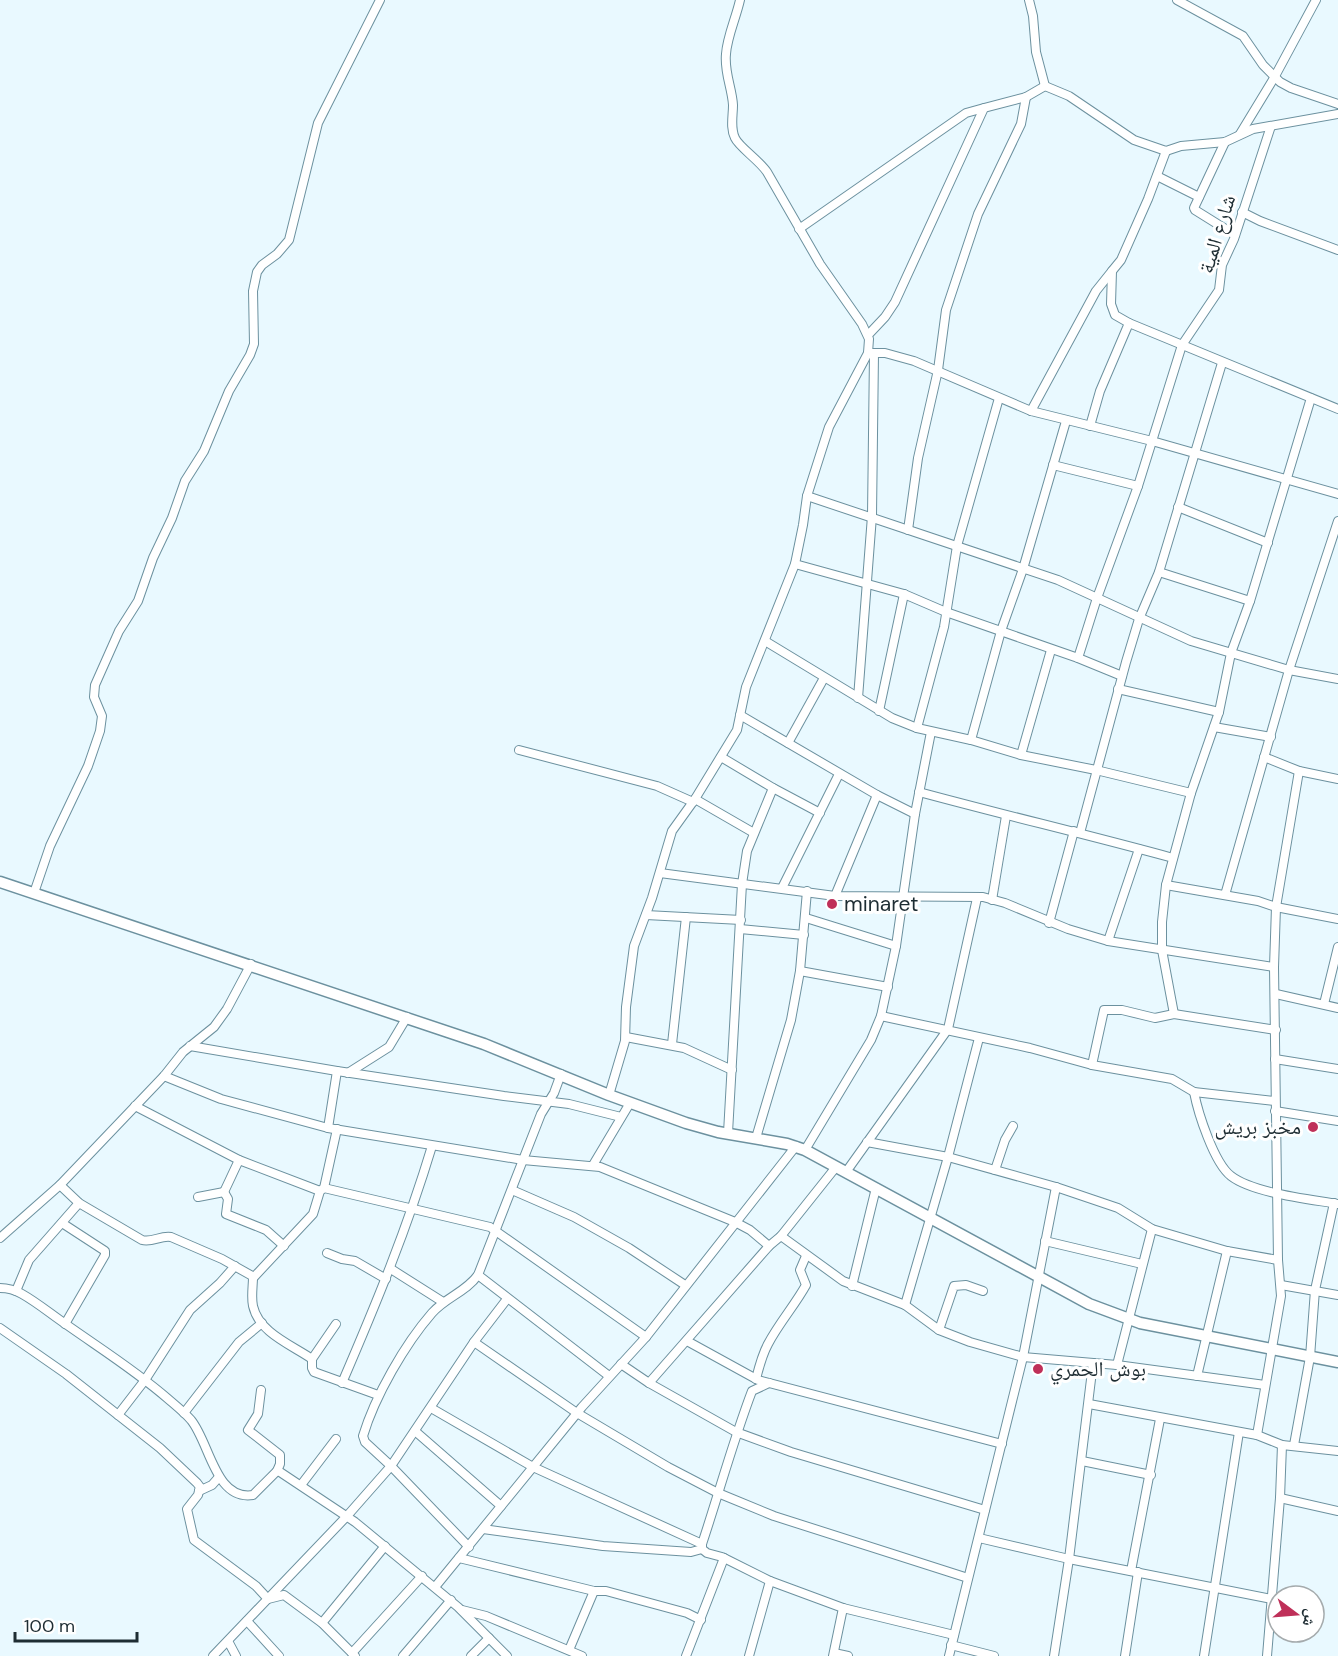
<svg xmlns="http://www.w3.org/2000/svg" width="1338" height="1656" viewBox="0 0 1338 1656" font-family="'DM Sans','Noto Naskh Arabic',sans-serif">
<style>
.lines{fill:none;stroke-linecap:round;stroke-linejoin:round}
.minor-casing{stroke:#6c919f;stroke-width:10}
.tertiary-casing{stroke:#6c919f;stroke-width:13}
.minor{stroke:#fff;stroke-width:8}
.tertiary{stroke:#fff;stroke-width:10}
.poi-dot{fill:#bf3059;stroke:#fff;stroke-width:2}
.labels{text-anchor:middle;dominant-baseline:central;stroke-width:6;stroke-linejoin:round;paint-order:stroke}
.street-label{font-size:21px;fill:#1e2d33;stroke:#fff}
.poi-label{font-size:21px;fill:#1e2d33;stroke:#fff;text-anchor:start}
</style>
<rect width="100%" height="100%" fill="#e9f9ff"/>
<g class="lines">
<g class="minor-casing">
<g id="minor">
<path d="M1029 0 1033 16 1036 52 1045 86"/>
<path d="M1177 0 1243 36 1263 65 1280 82 1291 88 1338 104"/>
<path d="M1045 86 1069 96 1134 140 1166 151 1181 146 1225 142 1253 129 1338 114"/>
<path d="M1240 134 1274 78 1316 0"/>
<path d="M1225 142 1194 208 1195 210 1235 235"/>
<path d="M1157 176 1199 197"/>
<path d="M1242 212 1260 221 1338 250"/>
<path d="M799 229 966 113 984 108"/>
<path d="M1129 323 1338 409"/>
<path d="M868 335 885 317 895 302 984 108 1026 97 1045 86"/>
<path d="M868 353H885L914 361 1031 411 1152 441 1338 494"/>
<path d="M1031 411 1096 291 1112 271"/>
<path d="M1090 426 1100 391 1129 323 1115 315 1111 304 1112 271 1121 260 1148 199 1166 151"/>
<path d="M1053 465 1138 486"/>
<path d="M807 496 1058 580 1191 641 1289 670 1338 679"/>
<path d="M1178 507 1268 543"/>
<path d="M908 530 918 458 938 370 946 310 978 214 1021 124 1026 97"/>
<path d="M795 564 904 594 946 612 1078 658 1122 676"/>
<path d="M1159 572 1250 601"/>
<path d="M765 641 892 718 917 728 971 740 1021 755 1096 770 1191 793"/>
<path d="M1078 658 1097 598 1138 486 1182 345 1219 290 1222 265 1234 239 1271 126"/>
<path d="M1118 689 1219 712"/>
<path d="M858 698 872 516 874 353"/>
<path d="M879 711 904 594"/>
<path d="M740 715 877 795 915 814"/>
<path d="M1214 727 1271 737"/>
<path d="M917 728 944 627 957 546 999 398"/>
<path d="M971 740 1001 631 1023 569 1066 421"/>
<path d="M788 743 824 678"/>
<path d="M519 750 657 786 693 802"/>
<path d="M1021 755 1051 650"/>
<path d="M721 757 773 788 820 813"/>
<path d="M1264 757 1299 771 1338 779"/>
<path d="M919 792C1004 815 1089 835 1173 858"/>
<path d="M695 799 754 833"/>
<path d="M1080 833 1126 662 1139 619 1159 572 1222 363"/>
<path d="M660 873 835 896 983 897 1005 903 1068 929 1108 941 1274 967"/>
<path d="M1166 885 1258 901 1276 907 1338 919"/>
<path d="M782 888 839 774"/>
<path d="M34 893 50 846 88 766 100 731 102 716 94 697 95 685 119 631 138 601 153 558 172 518 185 481 204 451 229 391 250 355 254 344 253 291 257 272 262 265 277 254 289 240 318 123 380 0"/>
<path d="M1225 895 1289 670 1338 521"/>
<path d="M835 896 877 795"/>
<path d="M992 900 1006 816"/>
<path d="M646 915 741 920"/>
<path d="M806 918 896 946"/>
<path d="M1049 923 1074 831"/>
<path d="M740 929 804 935"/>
<path d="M1108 941 1139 849"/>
<path d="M800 971 888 987"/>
<path d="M1276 994 1338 1008"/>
<path d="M1324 1004 1338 947"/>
<path d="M1174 1014 1162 950V922L1166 885 1191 793 1219 712 1231 653 1250 601 1311 398"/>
<path d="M881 1016 1030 1048 1092 1065 1172 1079 1194 1092 1275 1101"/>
<path d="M626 1037 684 1048 732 1070"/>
<path d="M672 1044 686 917"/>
<path d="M190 1046 337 1071 504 1096 569 1104 621 1117"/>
<path d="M1275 1059 1338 1069"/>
<path d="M1092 1065 1104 1010H1122L1155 1018 1174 1014 1276 1030"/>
<path d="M348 1073 389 1047 407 1017"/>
<path d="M164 1076 221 1099 328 1128 523 1160 600 1167 735 1222 750 1230 769 1246"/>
<path d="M1194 1092C1198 1113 1214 1163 1231 1176 1253 1193 1309 1199 1338 1204"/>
<path d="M609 1095 625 1041 626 1007 634 946 652 898 672 831 695 799 737 730 746 687 795 564 803 525 807 496 829 427 868 353 869 339 862 324 820 264 767 172C759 160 739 147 735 138 730 128 733 116 733 105 732 88 724 72 726 54 727 37 736 18 740 0"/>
<path d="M135 1106 239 1160 320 1191"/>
<path d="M1275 1111 1338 1121"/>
<path d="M328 1128 337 1071"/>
<path d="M728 1133 742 884 747 851 773 788"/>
<path d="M756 1138 791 1020 800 971 807 891"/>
<path d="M867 1142 948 1157 1056 1187 1118 1208 1152 1229 1227 1251 1278 1260"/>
<path d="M805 1150 871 1040 881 1016 896 946 915 814 931 732"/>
<path d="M593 1165 630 1103"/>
<path d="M995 1170 1005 1140 1013 1126"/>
<path d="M846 1172 948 1029 977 898"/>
<path d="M60 1185 79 1203 142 1240C152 1243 161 1235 171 1237L222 1259 254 1277 313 1214 320 1191 324 1188 337 1129"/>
<path d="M324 1188 490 1227 646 1337"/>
<path d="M512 1190 574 1217 629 1248 685 1285"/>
<path d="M224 1192 228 1199 226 1214 266 1230 284 1246"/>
<path d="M224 1192 239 1160"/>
<path d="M198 1197 224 1192"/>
<path d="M62 1223 105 1251V1255L65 1324"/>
<path d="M781 1236 843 1281 905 1305 939 1330 970 1342 1023 1357 1117 1365 1265 1385"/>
<path d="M0 1238 60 1185 164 1076 183 1052 214 1027 227 1009 251 964"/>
<path d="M1045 1241 1142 1264"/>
<path d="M327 1253 342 1259 355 1261 386 1279"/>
<path d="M391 1269 443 1302"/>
<path d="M478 1275 609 1376"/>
<path d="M253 1277C253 1286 251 1297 253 1306 259 1333 292 1345 312 1359"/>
<path d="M1281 1285 1338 1295"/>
<path d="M852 1286 876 1188"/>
<path d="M0 1288C8 1288 15 1290 22 1294 38 1303 52 1315 67 1325 101 1349 136 1371 167 1398 175 1405 184 1412 191 1420 210 1443 215 1501 253 1495L277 1471 280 1472 355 1522 458 1607 507 1656"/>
<path d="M16 1291 29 1260 79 1203"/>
<path d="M905 1305 948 1157 979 1038"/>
<path d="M336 1324 312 1359V1368L314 1372 378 1395"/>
<path d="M0 1328 66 1374 160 1448 197 1483 200 1487 198 1495 187 1509 194 1540 256 1586 268 1599 284 1595 322 1623 355 1656"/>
<path d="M939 1330 954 1286 966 1285 983 1291"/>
<path d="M687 1341 758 1380 1002 1444"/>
<path d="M474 1342 577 1413 668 1467 718 1493 774 1516 968 1578"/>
<path d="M621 1364 649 1383 736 1432 791 1452 985 1510"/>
<path d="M1117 1365 1152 1229"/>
<path d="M1197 1376 1227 1251"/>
<path d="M756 1379C759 1367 762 1355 768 1344 779 1323 795 1305 806 1285L800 1270 806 1256"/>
<path d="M342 1383C376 1304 407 1229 432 1146"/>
<path d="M649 1383 769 1246 781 1236 836 1167"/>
<path d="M769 1383 752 1391C733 1441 719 1493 702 1544V1549L707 1553 722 1557 770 1581 843 1608 954 1635"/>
<path d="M261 1390 258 1414 248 1430 280 1455V1464L277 1471"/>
<path d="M1089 1404 1257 1435 1282 1445 1338 1451"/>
<path d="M431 1408 533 1467 702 1544"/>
<path d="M184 1413 239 1342 262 1323"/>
<path d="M118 1415 145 1380 190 1310 220 1283 235 1266"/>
<path d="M415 1431 501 1506"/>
<path d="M1257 1435 1281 1296 1278 1260 1274 967 1276 907 1299 771"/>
<path d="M1294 1445 1310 1357 1315 1290 1334 1203"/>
<path d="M1082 1461 1151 1475"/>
<path d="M301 1485 336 1439"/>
<path d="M199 1491 212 1485 219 1477"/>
<path d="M1280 1498 1338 1511"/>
<path d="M483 1529 603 1546 691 1552 702 1549"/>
<path d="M979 1538 1069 1559 1272 1599"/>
<path d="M469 1547 391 1466 365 1442 363 1436C375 1396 405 1344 432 1313 446 1297 466 1292 478 1275L541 1114 554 1093 561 1074"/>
<path d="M459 1558 594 1591H606L687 1613 701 1620"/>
<path d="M1131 1571 1160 1419"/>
<path d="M435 1587 582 1407 646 1337 796 1146"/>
<path d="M462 1610 486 1616 582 1656"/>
<path d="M247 1621 279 1656"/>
<path d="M322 1623 385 1546"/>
<path d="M228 1641 236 1656"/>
<path d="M951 1645 994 1656"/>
<path d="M569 1650 594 1591"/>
<path d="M352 1653 422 1576"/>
<path d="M834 1653 848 1656"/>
<path d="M213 1656 347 1516 391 1466 474 1342 507 1299"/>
<path d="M403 1656 451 1600"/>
<path d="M471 1656 489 1638"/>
<path d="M686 1656 724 1558"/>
<path d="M749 1656 770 1581"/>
<path d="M833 1656 843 1608"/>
<path d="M949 1656 1023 1357 1056 1187"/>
<path d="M1054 1656 1069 1559 1093 1363"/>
<path d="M1125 1656 1138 1572"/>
<path d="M1204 1656 1239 1432"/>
<path d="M1267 1656 1280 1498 1282 1445"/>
</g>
</g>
<g class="tertiary-casing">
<path id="tertiary" d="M0 882 484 1044 609 1095 686 1123 718 1132 787 1144 805 1150 1089 1304 1140 1323 1338 1362"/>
</g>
<use href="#minor" class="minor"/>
<use href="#tertiary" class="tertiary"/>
</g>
<g class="poi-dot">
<circle cx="832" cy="904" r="6"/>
<circle cx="1313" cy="1127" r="6"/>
<circle cx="1038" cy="1369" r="6"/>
</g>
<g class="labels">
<g class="street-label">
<text transform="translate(1217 234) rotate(-73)">شارع المية</text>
</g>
<g class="poi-label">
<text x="844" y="904">minaret</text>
<text x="1301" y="1127" text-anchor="end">مخبز بريش</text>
<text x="1050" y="1369">بوش الحمري</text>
</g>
</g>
<g transform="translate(1296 1614) rotate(106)"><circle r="28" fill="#ffffff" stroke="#a5abad" stroke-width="1.5"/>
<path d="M0-4.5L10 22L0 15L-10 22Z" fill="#bf3059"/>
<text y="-9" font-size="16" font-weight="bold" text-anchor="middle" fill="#1e2d33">ش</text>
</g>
<path d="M15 1632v9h122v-9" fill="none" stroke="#1e2d33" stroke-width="3"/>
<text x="24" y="1632" font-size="18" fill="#1e2d33" stroke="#ffffff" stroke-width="4.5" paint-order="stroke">100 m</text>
</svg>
